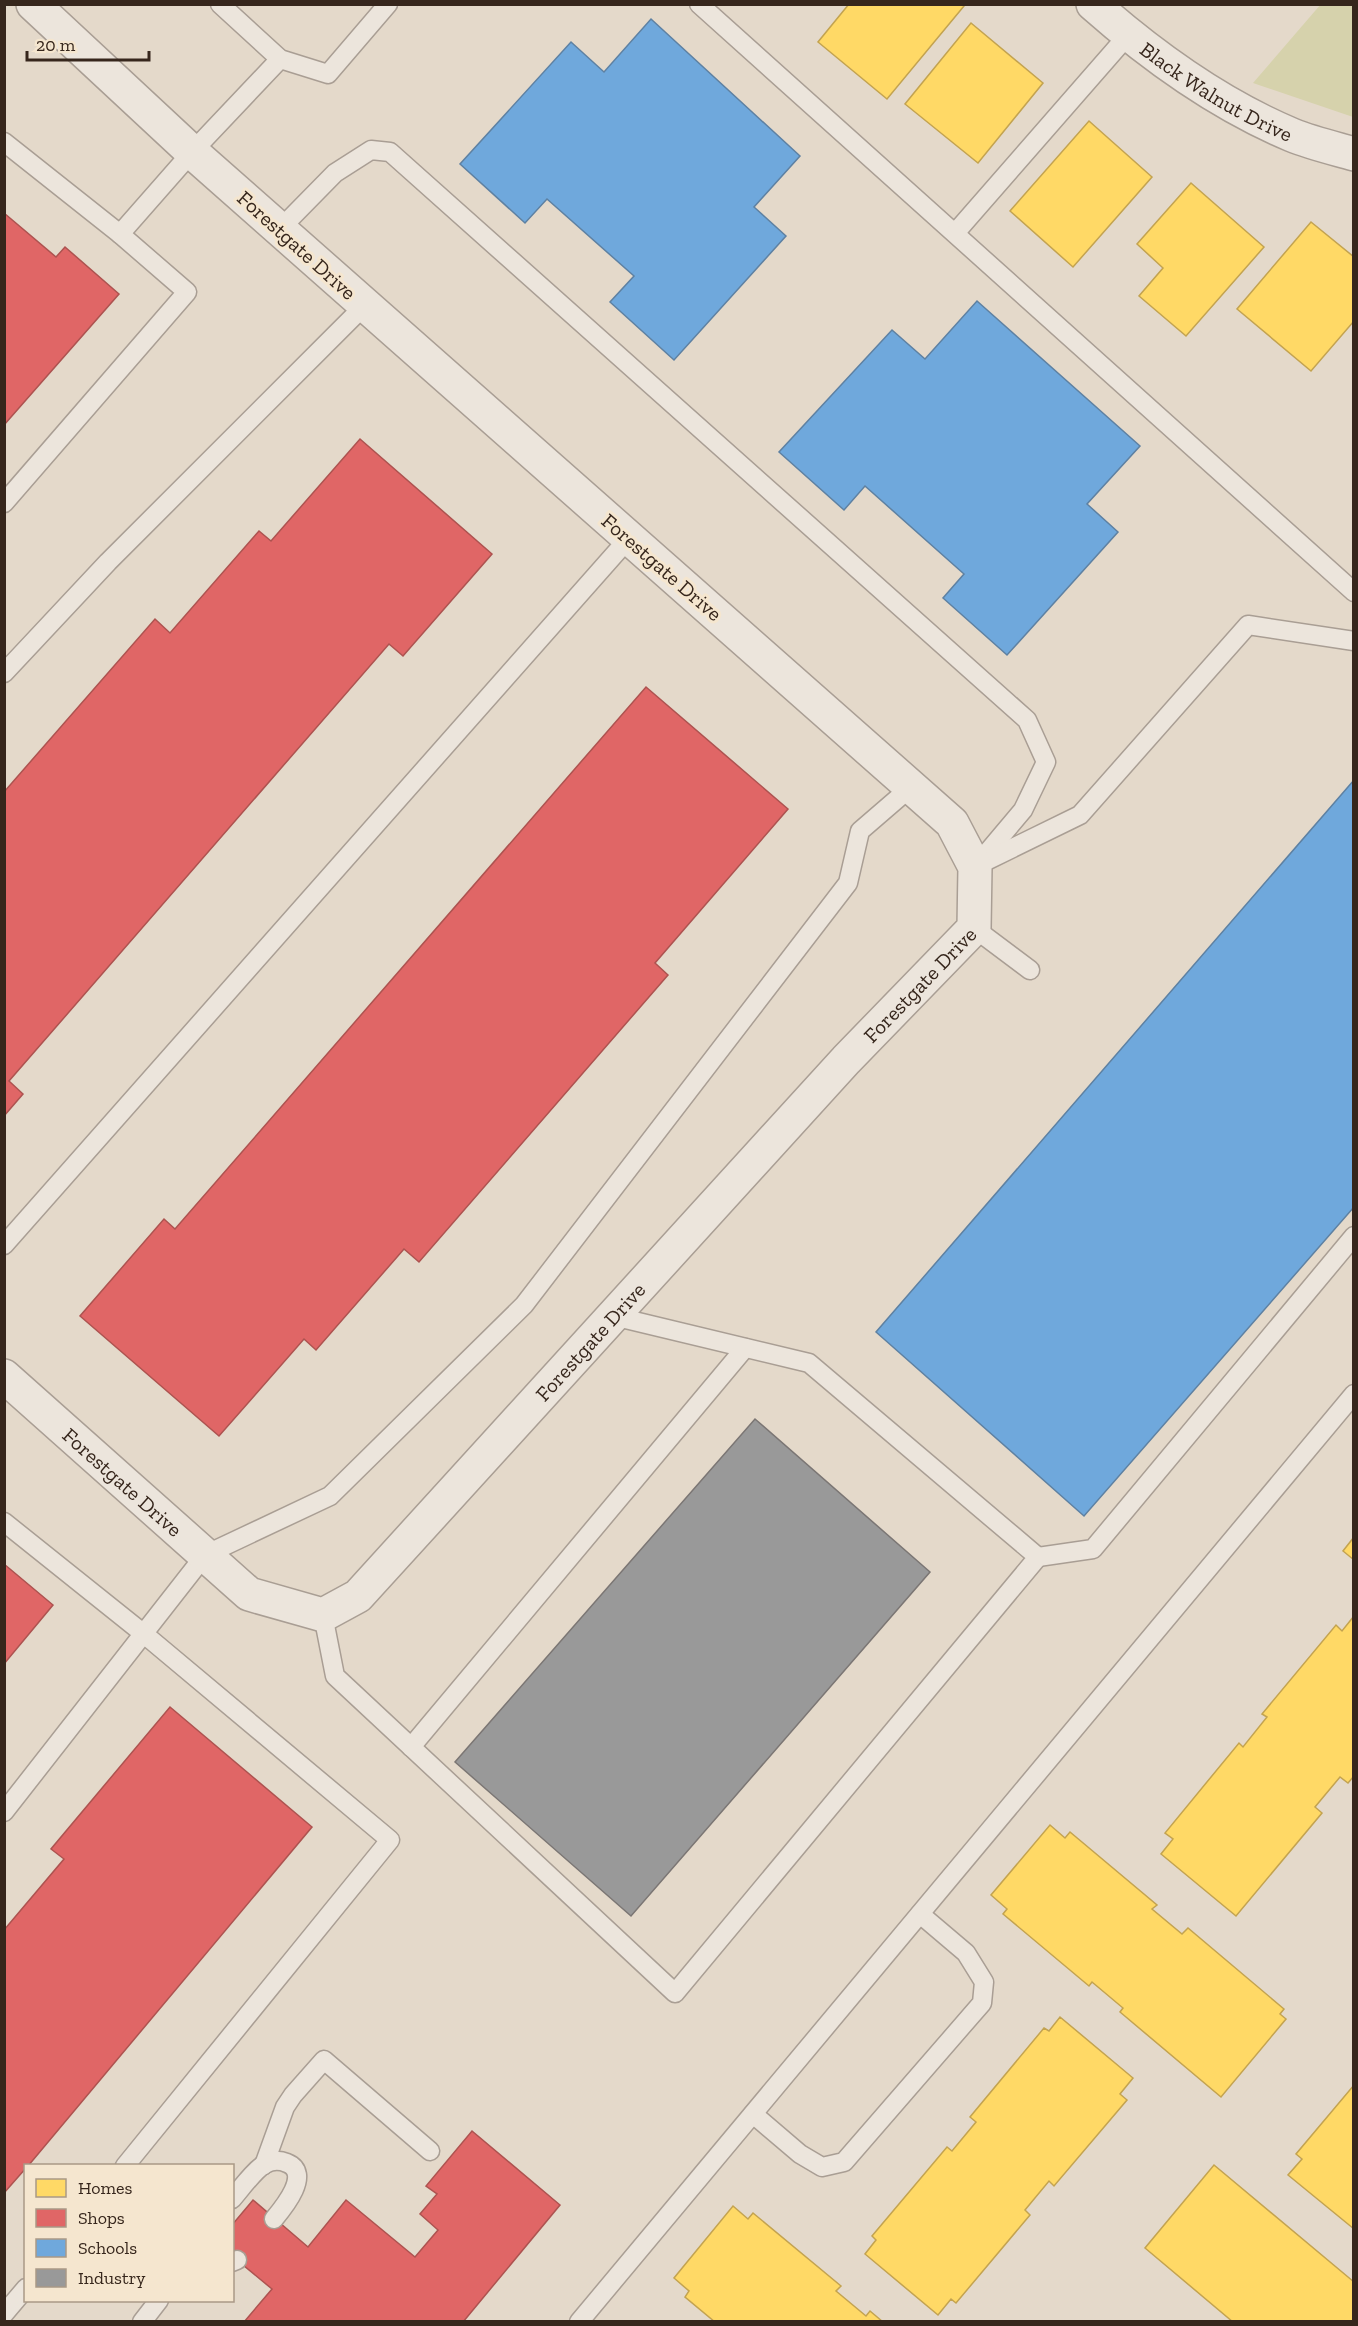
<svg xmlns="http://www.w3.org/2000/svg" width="1358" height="2326" viewBox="0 0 1358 2326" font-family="'Zilla Slab',serif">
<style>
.green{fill:#d6d2ac}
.homes{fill:#ffd966;stroke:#c3a350;stroke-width:1.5}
.shops{fill:#e06666;stroke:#ad5350;stroke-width:1.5}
.schools{fill:#6fa8dc;stroke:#5e81a2;stroke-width:1.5}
.industry{fill:#999;stroke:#7b7674;stroke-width:1.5}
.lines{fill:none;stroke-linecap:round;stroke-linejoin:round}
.lane-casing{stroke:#a99e94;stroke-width:21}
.street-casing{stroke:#a99e94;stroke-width:36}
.lane{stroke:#ece5dc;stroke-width:18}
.street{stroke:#ece5dc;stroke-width:33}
.labels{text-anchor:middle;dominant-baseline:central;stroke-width:6;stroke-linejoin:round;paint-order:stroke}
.street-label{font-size:21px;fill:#36261c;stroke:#f5e6cf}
</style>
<rect width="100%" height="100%" fill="#e4d9ca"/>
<path class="green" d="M1321 4 1353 5V117L1253 83Z"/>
<g class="homes">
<path d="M849 4H962L964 6 887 99 818 42Z"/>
<path d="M971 23 1043 83 978 163 905 104Z"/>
<path d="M1089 121 1152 177 1073 267 1010 211Z"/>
<path d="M1191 183 1264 247 1186 336 1139 296 1163 268 1137 244Z"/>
<path d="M1311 222 1354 257V321L1311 371 1237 309Z"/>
<path d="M1354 1537V1560L1343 1551Z"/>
<path d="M1354 1616V1776L1348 1783 1340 1777 1315 1807 1322 1813 1236 1916 1161 1854 1173 1839 1165 1833 1239 1743 1243 1747 1267 1717 1262 1714 1336 1625 1342 1631Z"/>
<path d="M1050 1825 1065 1838 1070 1832 1157 1905 1152 1909 1182 1934 1188 1928 1284 2009 1280 2014 1286 2019 1221 2097 1120 2012 1123 2008 1092 1982 1089 1986 1003 1914 1007 1909 991 1895Z"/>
<path d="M1060 2017 1133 2078 1120 2094 1127 2100 1054 2186 1049 2181 1025 2210 1030 2215 956 2303 951 2299 938 2315 865 2254 876 2240 872 2236 947 2147 952 2151 976 2122 970 2117 1044 2028 1049 2031Z"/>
<path d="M1354 2085V2229L1288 2175 1302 2159 1296 2154Z"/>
<path d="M1214 2165 1354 2282V2322H1233L1145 2248Z"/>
<path d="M733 2206 748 2219 753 2213 841 2286 836 2291 866 2316 870 2311 883 2322H715L685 2297 689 2291 674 2278Z"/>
</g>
<g class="shops">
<path d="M4 213 56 257 65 247 119 294 4 425Z"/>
<path d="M360 439 492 554 403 656 389 644 9 1081 23 1094 4 1116V792L155 619 170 633 259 531 271 541Z"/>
<path d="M646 687 788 809 655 963 668 975 419 1262 404 1249 316 1350 304 1339 219 1436 80 1316 164 1219 175 1229Z"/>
<path d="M4 1564 53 1605 4 1664Z"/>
<path d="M170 1707 312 1827 28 2166H26V2168L4 2193V1930L64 1859 51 1849Z"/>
<path d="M472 2131 560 2205 463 2322H244L272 2289 232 2256V2225L253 2200 308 2247 346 2200 415 2257 438 2230 420 2214 437 2194 426 2186Z"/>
</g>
<g class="schools">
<path d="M651 19 800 156 754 207 786 236 674 360 610 302 634 276 547 199 525 223 460 164 571 42 604 72Z"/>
<path d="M977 301 1140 446 1087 504 1118 532 1007 655 943 598 964 574 865 486 844 510 779 452 892 330 925 359Z"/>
<path d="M1354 780V1207L1084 1516 876 1332Z"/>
</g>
<path class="industry" d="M755 1419 930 1572 631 1916 455 1762Z"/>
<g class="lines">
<g class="lane-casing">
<g id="lane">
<path d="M220 4 280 59 328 74 388 4"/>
<path d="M699 4 1354 592"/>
<path d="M4 142 120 234"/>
<path d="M280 229 335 173 371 150 390 152 1027 720 1046 762 1023 810 975 867"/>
<path d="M956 232 1128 35"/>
<path d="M4 503 187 292 120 234 192 152 280 59"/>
<path d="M4 673 108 562 365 305"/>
<path d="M982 863 1080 815 1248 625 1354 641"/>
<path d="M974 928 1030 970"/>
<path d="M4 1245 629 538"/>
<path d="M4 1522 144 1634 390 1840 125 2166"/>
<path d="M1038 1557 1093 1549 1354 1236"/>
<path d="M323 1615 335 1676 675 1993 1038 1557 809 1363 613 1316"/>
<path d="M411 1747 745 1348"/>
<path d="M4 1812 205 1555 330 1496 524 1305 848 883 860 831 911 787"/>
<path d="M753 2114 800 2154 822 2167 844 2162 982 2003 984 1982 966 1953 920 1914"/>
<path d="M264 2165 285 2107 293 2095 324 2060 430 2151"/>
<path d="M232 2199C240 2190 255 2169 265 2164 272 2160 280 2160 287 2163 312 2173 284 2207 274 2219"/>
<path d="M232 2262 237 2260"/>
<path d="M4 2314 26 2288"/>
<path d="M142 2322 159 2300"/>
<path d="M579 2322 1354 1394"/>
</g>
</g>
<g class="street-casing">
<g id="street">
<path id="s1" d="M1093 4C1153 57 1218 104 1292 135 1312 143 1333 148 1354 154"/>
<path id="s2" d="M4 1376 249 1594 323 1615 358 1596 846 1060 974 928 975 867 952 823 192 152 33 4"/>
</g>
</g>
<use href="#lane" class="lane"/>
<use href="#street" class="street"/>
</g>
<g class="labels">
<g class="street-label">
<text stroke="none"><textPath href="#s1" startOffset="152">Black Walnut Drive</textPath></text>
<text transform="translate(297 245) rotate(42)">Forestgate Drive</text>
<text transform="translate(662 567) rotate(41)">Forestgate Drive</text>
<text stroke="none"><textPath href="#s2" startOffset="1275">Forestgate Drive</textPath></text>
<text stroke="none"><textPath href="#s2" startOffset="789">Forestgate Drive</textPath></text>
<text stroke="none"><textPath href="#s2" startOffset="159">Forestgate Drive</textPath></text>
</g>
</g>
<rect width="1358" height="2326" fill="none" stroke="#36261c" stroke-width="12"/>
<rect x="24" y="2164" width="210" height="138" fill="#f5e6cf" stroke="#a99987" stroke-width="1.5"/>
<rect x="36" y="2179" width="30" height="18" fill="#ffd966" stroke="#a99987" stroke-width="1.5"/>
<text x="78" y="2194" font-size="18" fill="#36261c">Homes</text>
<rect x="36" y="2209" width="30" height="18" fill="#e06666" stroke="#a99987" stroke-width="1.5"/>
<text x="78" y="2224" font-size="18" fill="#36261c">Shops</text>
<rect x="36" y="2239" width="30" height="18" fill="#6fa8dc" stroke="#a99987" stroke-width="1.5"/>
<text x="78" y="2254" font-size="18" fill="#36261c">Schools</text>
<rect x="36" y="2269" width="30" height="18" fill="#999999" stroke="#a99987" stroke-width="1.5"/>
<text x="78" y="2284" font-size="18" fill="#36261c">Industry</text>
<path d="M27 51v9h122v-9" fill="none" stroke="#36261c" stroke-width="3"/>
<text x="36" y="51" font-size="18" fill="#36261c" stroke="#f5e6cf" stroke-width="4.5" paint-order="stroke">20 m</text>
</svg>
